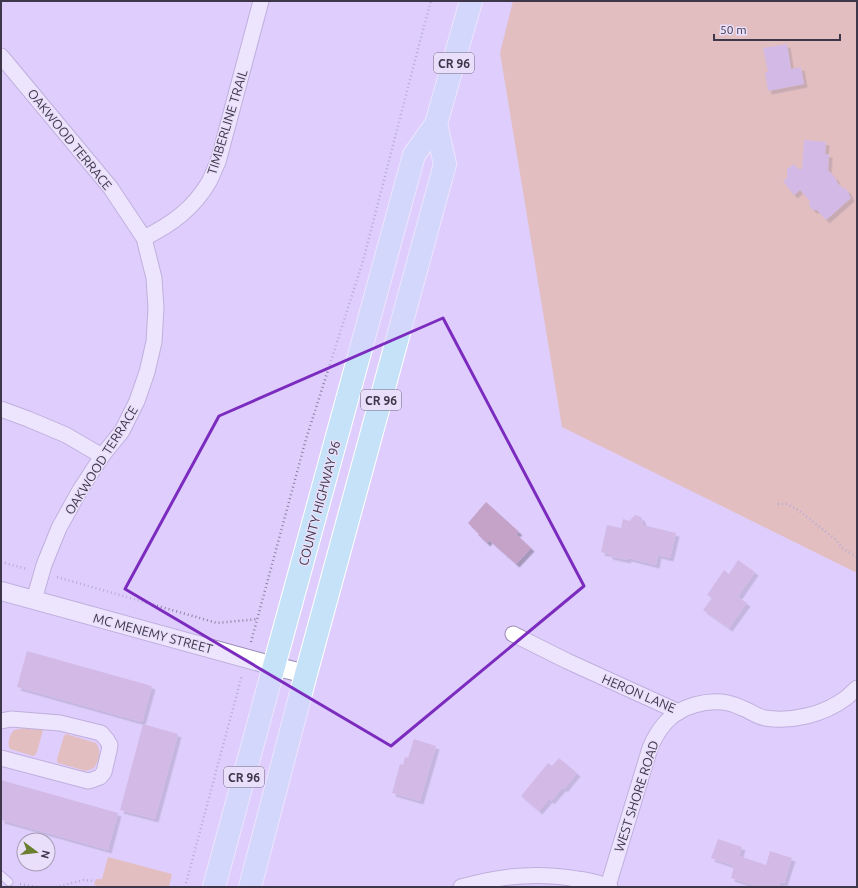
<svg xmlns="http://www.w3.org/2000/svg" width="858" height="888" viewBox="0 0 858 888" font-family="Ubuntu,sans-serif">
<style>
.green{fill:#e8ac77}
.building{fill:#c5a3c9;filter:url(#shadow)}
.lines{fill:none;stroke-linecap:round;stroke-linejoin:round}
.service-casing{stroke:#9b8ab6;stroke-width:9}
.minor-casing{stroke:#9b8ab6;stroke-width:17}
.tertiary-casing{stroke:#9b8ab6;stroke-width:20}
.primary-casing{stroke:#fff;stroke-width:24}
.path{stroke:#8c80a0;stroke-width:2.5;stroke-dasharray:1 3;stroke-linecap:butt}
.service{stroke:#fff;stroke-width:7}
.minor{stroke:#fff;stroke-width:15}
.tertiary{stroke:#fff;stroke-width:18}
.primary{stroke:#c5e2f9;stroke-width:22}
.marked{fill:none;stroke:#7b2cbf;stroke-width:3;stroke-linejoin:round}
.labels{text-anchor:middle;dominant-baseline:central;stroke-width:3;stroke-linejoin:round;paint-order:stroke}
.shield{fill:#e9dffb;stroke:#71697e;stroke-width:1}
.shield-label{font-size:12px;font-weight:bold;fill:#3e3749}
.street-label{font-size:13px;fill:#3e3749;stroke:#e9dffb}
</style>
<defs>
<filter id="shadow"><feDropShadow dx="3.5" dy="3.5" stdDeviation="0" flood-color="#0004"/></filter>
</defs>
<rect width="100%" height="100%" fill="#dfcefd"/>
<g class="green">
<path d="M513 1H857V573L562 427 500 53Z"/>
<path d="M36 726 43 729V730L37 752 35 755 33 756 10 749C7 744 9 735 14 730Z"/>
<path d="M66 734 96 743C102 751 99 761 94 768L86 771 58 763 57 761V759L64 736Z"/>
<path d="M108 857 172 874 169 887H102L94 885 96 879H102Z"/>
</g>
<g class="building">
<path d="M787 44 791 69 801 67 804 84 768 91 765 72H768L763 48Z"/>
<path d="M804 140 826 142 825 154H829L828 170 837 180 836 181 840 186H841L843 188H845L849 193V195L851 198 826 220 817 210H813L809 205 810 201 800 190 794 195 783 181 787 178V169L794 164 798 169H802Z"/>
<path d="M486 502 519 532 516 534 531 548 516 564 489 540 487 543 478 535 479 534 468 523Z"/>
<path d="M635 515 641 517 643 522V525L676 533 670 558 658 555 656 565 628 558 627 560 609 556V554L601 552 607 525 621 528 623 519 630 521 631 519Z"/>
<path d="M738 560 755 572 738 597 747 603 729 628 703 610 712 598 707 595 724 570 729 574Z"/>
<path d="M27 651 152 686 142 722 17 687Z"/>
<path d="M143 724 178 734 155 819 120 810Z"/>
<path d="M414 739 436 746 420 801 392 793 400 764 403 765 405 757 408 758Z"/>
<path d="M559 758 577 773 564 789 563 787 551 801 549 799 539 811 521 796 548 763 552 766Z"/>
<path d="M1 780 118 813 108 850 1 820Z"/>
<path d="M718 839 742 847 739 856 766 865 770 851 792 858 784 883 780 882 779 887H758L731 878 734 866 711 858Z"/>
</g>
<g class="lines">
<g class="service-casing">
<path id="service" d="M1 875 9 882"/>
</g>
<g class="minor-casing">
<g id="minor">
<path d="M1 56 110 187 144 238 154 278 156 308 154 342 147 372 137 401 122 431 102 456 80 490 59 528 44 565 34 600"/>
<path d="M144 238C172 224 193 209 209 182 212 176 215 168 218 162L261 1"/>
<path d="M1 409 28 419 66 435 102 456"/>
<path d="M513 634 567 661 679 712"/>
<path d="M1 721 11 719 60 723 101 733 107 740 110 745 109 751 104 772 100 777 92 780 88 781 1 758"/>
<path d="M608 886 650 748C654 738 659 730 666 722 680 706 707 699 728 703 733 704 738 706 742 708 751 711 755 716 765 718 792 722 823 715 846 698 850 695 853 691 857 688"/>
<path d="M461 887C498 876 538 872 577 879 588 880 598 883 608 886L610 887"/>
</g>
</g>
<g class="tertiary-casing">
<path id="tertiary" d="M1 591 274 666 306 674"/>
</g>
<g class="primary-casing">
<g id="primary">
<path d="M214 887 274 666 414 155 436 124 471 1"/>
<path d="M250 887 306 674 445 164 436 124"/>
</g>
</g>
<g class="path">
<path d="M778 504H787L798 510 835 539 842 548 857 557"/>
<path d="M1 562 27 569"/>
<path d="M57 577 217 623 258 619"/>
<path d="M251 642 306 439 363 261 420 41 431 1"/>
<path d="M20 884 38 887H57L83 880 95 881"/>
<path d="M185 887 242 675"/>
</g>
<use href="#service" class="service"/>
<use href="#minor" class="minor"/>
<use href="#tertiary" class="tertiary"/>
<use href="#primary" class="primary"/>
</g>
<path d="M0 0H858V888H0ZM443 318 584 586 391 746 125 589 219 416Z" fill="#dfcefd" fill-opacity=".55" fill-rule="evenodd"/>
<path class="marked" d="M443 318 584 586 391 746 125 589 219 416Z"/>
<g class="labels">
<g class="shield">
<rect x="434" y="53" width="40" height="20" rx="3"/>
<rect x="361" y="390" width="40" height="20" rx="3"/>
<rect x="224" y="767" width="40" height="20" rx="3"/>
</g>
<g class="shield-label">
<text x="454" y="63">CR 96</text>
<text x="381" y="400">CR 96</text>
<text x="244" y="777">CR 96</text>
</g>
<g class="street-label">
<text transform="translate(227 122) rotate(-73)">TIMBERLINE TRAIL</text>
<text transform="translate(70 139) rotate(51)">OAKWOOD TERRACE</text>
<text transform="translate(101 460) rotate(-58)">OAKWOOD TERRACE</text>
<text transform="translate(319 503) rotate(-75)">COUNTY HIGHWAY 96</text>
<text transform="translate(153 633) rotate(15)">MC MENEMY STREET</text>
<text transform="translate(639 693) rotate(23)">HERON LANE</text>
<text transform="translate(636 796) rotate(-72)">WEST SHORE ROAD</text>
</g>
</g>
<rect width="858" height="888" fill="none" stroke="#3e3749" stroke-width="4"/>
<g transform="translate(36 852) rotate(105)"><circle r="19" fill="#e9dffb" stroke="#a59cb4"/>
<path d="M0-3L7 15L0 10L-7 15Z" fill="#6b7f30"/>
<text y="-6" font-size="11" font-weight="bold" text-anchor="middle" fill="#3e3749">N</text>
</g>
<path d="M714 34v6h126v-6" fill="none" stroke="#3e3749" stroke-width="2"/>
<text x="720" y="34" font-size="12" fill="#3e3749" stroke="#e9dffb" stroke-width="3" paint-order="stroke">50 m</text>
</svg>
